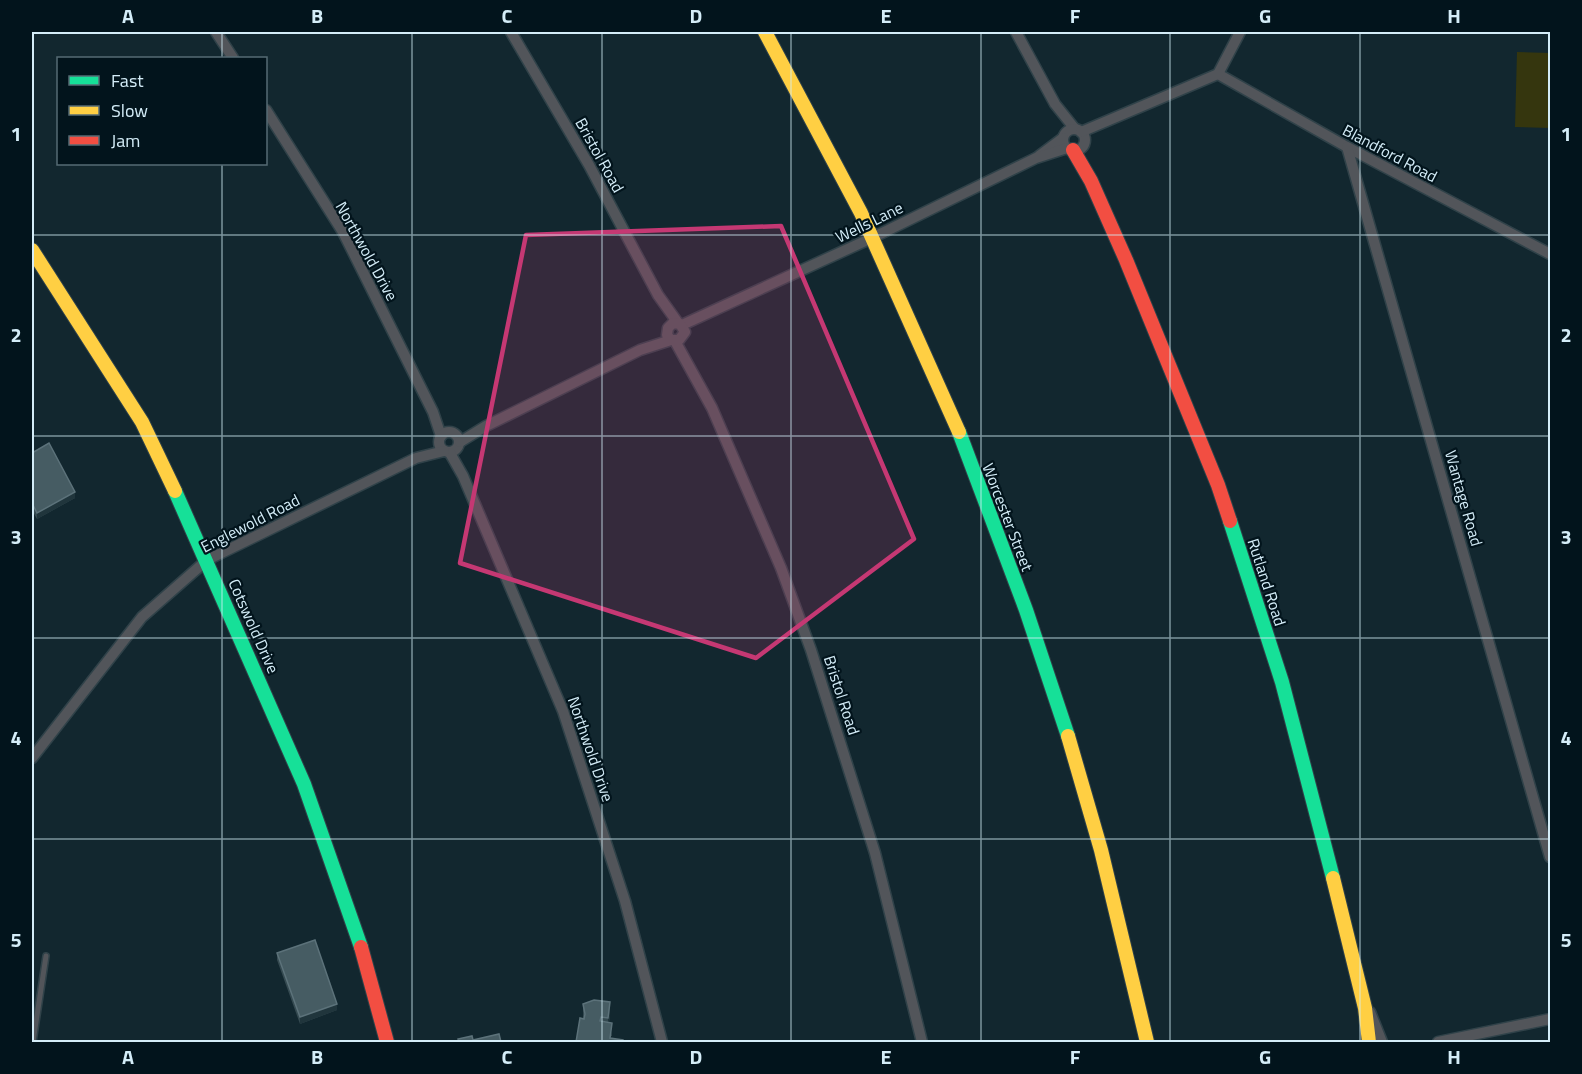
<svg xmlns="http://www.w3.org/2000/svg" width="1582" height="1074" viewBox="0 0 1582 1074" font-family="'Titillium Web',sans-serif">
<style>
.green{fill:#35360e}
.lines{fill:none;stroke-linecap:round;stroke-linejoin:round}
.lane-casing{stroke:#304249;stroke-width:8}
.street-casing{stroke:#304249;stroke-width:13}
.fast-casing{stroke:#304249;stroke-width:16}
.slow-casing{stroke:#304249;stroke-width:16}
.jam-casing{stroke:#304249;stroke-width:16}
.lane{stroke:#52555a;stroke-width:5}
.street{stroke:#52555a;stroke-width:10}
.fast{stroke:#16e098;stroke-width:14}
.slow{stroke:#ffcf43;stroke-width:14}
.jam{stroke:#f24e42;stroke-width:14}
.wall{fill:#354a51}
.shaded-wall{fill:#20353c}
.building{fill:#465c63;stroke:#5c727a;stroke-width:1.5}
.marked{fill:#c53873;fill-opacity:0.2;stroke:#c53873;stroke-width:4.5;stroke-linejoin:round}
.grid{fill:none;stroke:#d4edf8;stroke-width:1.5;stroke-opacity:0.55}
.labels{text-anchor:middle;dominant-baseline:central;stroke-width:4.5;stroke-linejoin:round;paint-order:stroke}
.street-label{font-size:16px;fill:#d4edf8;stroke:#02141c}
.neatline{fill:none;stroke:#d4edf8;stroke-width:2}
.grid-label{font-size:20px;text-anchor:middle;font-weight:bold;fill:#d4edf8}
</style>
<rect width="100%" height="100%" fill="#12272f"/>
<path class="green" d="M1517 52 1550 53V128L1515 127Z"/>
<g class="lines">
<g class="lane-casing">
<path id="lane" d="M33 1042 46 956"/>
</g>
<g class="street-casing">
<g id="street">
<path d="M216 32 233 58"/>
<path d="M511 32 589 165 658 295 678 323"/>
<path d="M1016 32 1055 104 1075 129"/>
<path d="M1218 74 1347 147 1550 254"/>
<path d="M266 110 343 232 433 412 441 436"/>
<circle cx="1074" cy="140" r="11"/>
<path d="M1081 132 1218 74 1240 32"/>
<path d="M1347 147 1550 857"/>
<path d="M1039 156 1063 138"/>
<path d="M682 325 874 237 1036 158 1067 148"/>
<path d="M675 341 712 408 781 568 811 650 875 853 922 1042"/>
<circle cx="449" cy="442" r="10"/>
<path d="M460 442 486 426 640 350 671 340H679L685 332 680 324 673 323 668 328 667 335 671 340"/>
<path d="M450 453 463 476 563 711 625 901 662 1042"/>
<path d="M32 758 142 617 207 560 416 458 444 451"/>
<path d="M1370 1012 1382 1042"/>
<path d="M1438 1042 1550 1019"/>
</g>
</g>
<g class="fast-casing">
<g id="fast">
<path d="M959 432 1026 610 1068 736"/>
<path d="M175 491 304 784 361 947"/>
<path d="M1230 521 1282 682 1333 878"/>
</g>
</g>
<g class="slow-casing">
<g id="slow">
<path d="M765 32 861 213 959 432"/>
<path d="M32 250 142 422 175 491"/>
<path d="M1068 736 1101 850 1147 1042"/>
<path d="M1333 878 1365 1008 1369 1042"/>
</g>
</g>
<g class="jam-casing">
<g id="jam">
<path d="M1073 150 1091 181 1126 260 1218 485 1230 521"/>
<path d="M361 947 387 1042"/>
</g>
</g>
<use href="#lane" class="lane"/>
<use href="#street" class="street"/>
<use href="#fast" class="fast"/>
<use href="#slow" class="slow"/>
<use href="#jam" class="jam"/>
</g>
<g class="wall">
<path d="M32 453 75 498 37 519 32 510Z"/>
<path d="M277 953 337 1010 300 1024 277 960Z"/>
<path d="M583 1004 610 1016 609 1022 612 1036 576 1042 583 1019Z"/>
</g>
<g class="shaded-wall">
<path d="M75 492V498L37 519V513Z"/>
<path d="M610 1002V1016L608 1032V1018Z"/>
<path d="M337 1004V1010L300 1024V1017Z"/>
</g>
<g class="building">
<path d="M49 443 75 492 37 513 32 503V453Z"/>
<path d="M315 940 337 1004 300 1017 277 953Z"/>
<path d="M594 1000 610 1002 608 1018 601 1017 600 1021 612 1023 610 1038 623 1040V1042H576L580 1018 584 1019 585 1014 583 1004Z"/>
<path d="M499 1034 501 1042H459L458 1039 472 1036 473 1040Z"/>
</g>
<path class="marked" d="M781 226 914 539 756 658 460 563 526 235Z"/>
<path class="grid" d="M222 32V58M412 32V1042M602 32V1042M791 32V1042M981 32V1042M1170 32V1042M1360 32V1042M222 164V1042M32 235H1550M32 436H1550M32 638H1550M32 839H1550"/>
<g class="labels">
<g class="street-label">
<text transform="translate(1390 153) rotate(28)">Blandford Road</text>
<text transform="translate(600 155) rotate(61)">Bristol Road</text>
<text transform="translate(869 222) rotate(-26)">Wells Lane</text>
<text transform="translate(367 251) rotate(61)">Northwold Drive</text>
<text transform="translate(1464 498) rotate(74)">Wantage Road</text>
<text transform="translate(1008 517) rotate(69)">Worcester Street</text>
<text transform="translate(250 523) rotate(-27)">Englewold Road</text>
<text transform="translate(1267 582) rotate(72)">Rutland Road</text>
<text transform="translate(254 626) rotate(66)">Cotswold Drive</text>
<text transform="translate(842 695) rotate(72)">Bristol Road</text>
<text transform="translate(591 749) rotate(71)">Northwold Drive</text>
</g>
</g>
<rect width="1582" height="1074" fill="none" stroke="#02141c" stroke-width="66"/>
<rect x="57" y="57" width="210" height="108" fill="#02141c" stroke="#566b74" stroke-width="1.5"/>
<rect x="69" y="76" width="30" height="9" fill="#16e098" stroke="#566b74" stroke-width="1.5"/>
<text x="111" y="87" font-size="18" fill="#d4edf8">Fast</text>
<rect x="69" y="106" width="30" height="9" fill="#ffcf43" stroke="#566b74" stroke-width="1.5"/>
<text x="111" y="117" font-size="18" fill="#d4edf8">Slow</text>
<rect x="69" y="136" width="30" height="9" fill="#f24e42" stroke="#566b74" stroke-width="1.5"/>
<text x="111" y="147" font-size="18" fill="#d4edf8">Jam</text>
<rect x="33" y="33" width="1516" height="1008" class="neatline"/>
<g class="grid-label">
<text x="128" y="23">A</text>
<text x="317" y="23">B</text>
<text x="507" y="23">C</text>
<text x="696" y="23">D</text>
<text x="886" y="23">E</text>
<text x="1075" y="23">F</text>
<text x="1265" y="23">G</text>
<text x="1454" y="23">H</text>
<text x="16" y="141">1</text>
<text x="1566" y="141">1</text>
<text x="16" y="342">2</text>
<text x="1566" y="342">2</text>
<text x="16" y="544">3</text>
<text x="1566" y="544">3</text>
<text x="16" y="745">4</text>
<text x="1566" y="745">4</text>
<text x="16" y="947">5</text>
<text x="1566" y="947">5</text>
<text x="128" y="1064">A</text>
<text x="317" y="1064">B</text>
<text x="507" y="1064">C</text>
<text x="696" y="1064">D</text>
<text x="886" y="1064">E</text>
<text x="1075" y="1064">F</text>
<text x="1265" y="1064">G</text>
<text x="1454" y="1064">H</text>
</g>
</svg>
